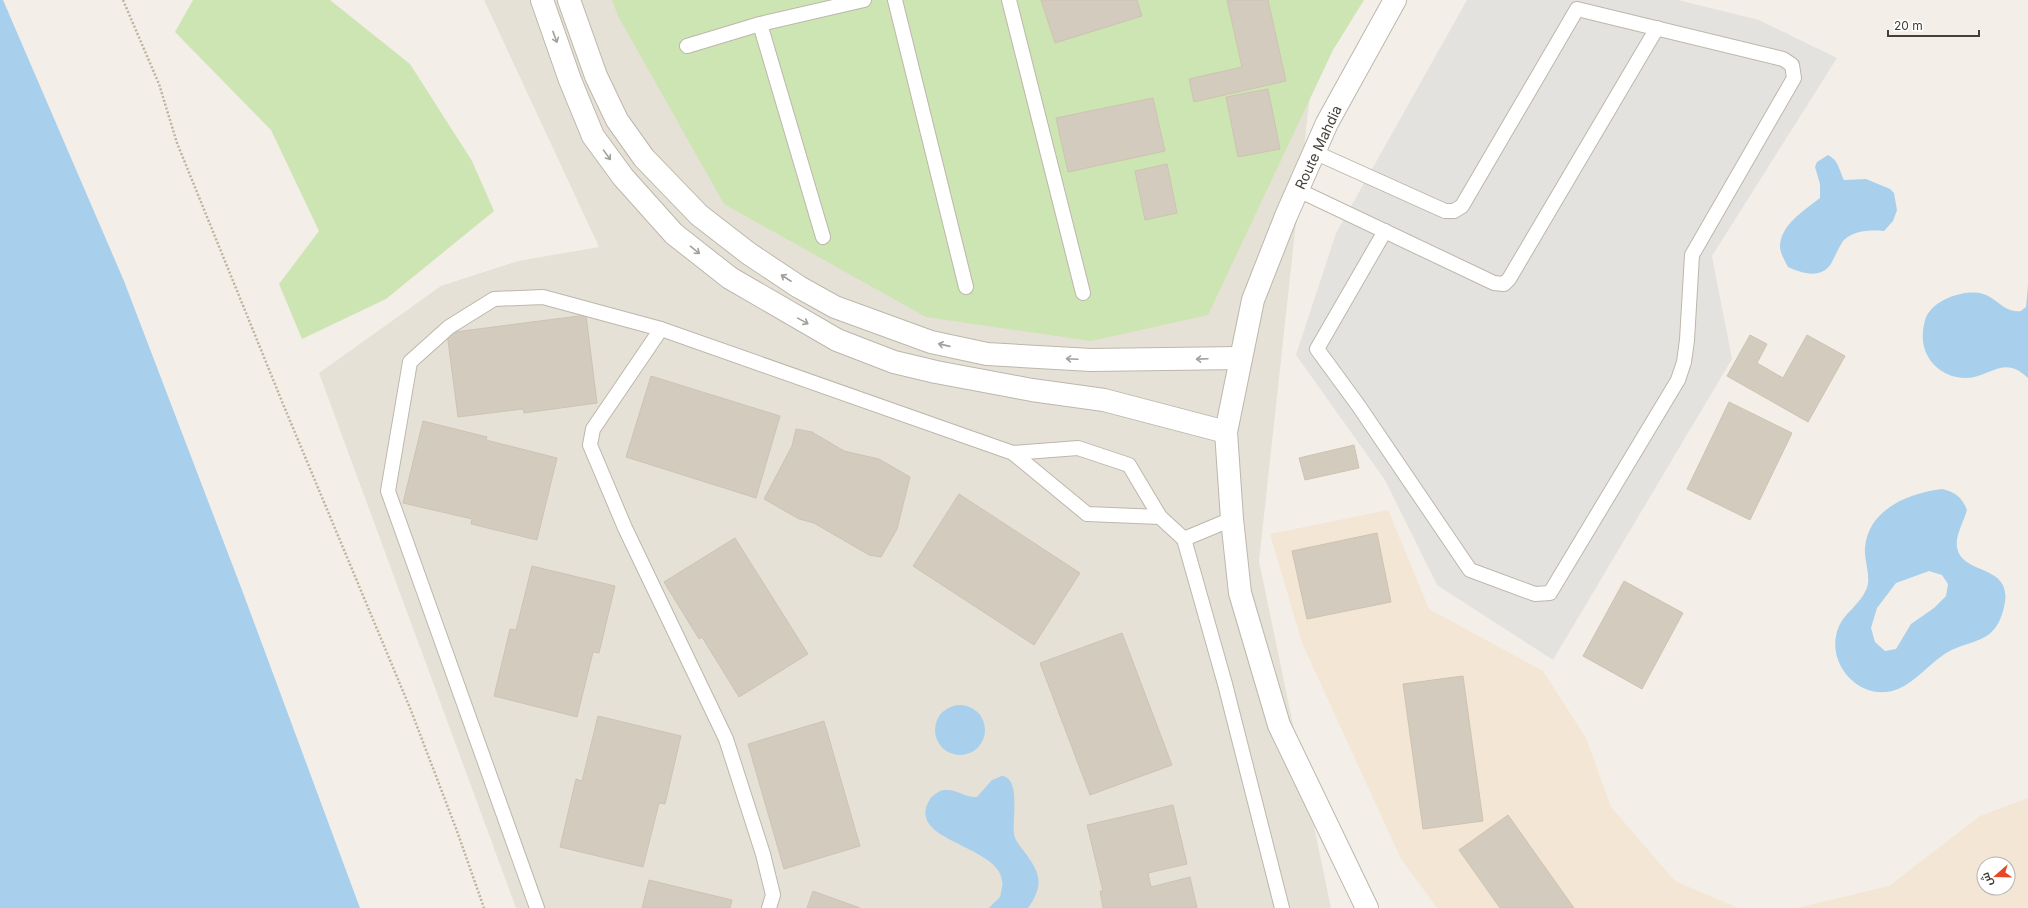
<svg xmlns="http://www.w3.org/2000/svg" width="2028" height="908" viewBox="0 0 2028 908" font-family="Inter,Cairo,sans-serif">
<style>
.residential{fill:#e6e1d6}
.commercial{fill:#f3e6d4;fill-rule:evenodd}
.green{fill:#cde4b3}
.parking{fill:#e4e2df}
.water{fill:#a8cfeb;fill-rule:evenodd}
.building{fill:#d3cbbe;stroke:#cec3b2}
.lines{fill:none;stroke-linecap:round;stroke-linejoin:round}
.lane-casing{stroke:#bdb7ab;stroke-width:16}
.street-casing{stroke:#bdb7ab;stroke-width:24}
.path{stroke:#beb39d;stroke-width:2.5;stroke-dasharray:2 2;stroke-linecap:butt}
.lane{stroke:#fff;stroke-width:14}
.street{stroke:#fff;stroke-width:22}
.oneway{stroke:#a2a09b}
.labels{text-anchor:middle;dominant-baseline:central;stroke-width:3;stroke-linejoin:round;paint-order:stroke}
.street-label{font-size:14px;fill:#454037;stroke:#fff}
</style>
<rect width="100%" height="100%" fill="#f3efe8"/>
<path class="residential" d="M484 0H1323L1320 3 1259 561 1331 908H516L319 373 441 286 518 261 599 247Z"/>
<g class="commercial">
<path d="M1388 510 1429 609 1543 671 1586 738 1611 807 1675 881 1738 908H1437L1401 859 1302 643 1270 534Z"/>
<path d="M2028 798V908H1797L1889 886 1980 816ZM1984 864H2008V888H1984Z"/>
</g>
<g class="green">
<path d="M193 0H330L410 64 472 161 494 211 386 299 302 339 279 284 319 231 271 130 175 32Z"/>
<path d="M612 0H1364L1333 50 1208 315 1091 341 926 317 724 204 618 16Z"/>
</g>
<path class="parking" d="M1467 0H1678L1759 20 1837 58 1712 256 1732 359 1553 660 1437 585 1385 480 1296 355 1336 233Z"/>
<g class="water">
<path d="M0 0H3L124 281 242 590 360 908H0Z"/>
<path d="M1828 155C1839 160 1839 171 1844 180L1866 179 1890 189 1894 193 1897 210 1893 221 1884 231C1870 230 1854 230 1843 241 1839 247 1836 254 1833 260 1824 280 1803 274 1788 267 1785 261 1780 253 1780 246 1781 224 1805 210 1820 198V184L1815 167 1817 162Z"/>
<path d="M2028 285V378C2003 354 1990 378 1966 378 1940 378 1920 357 1923 331 1924 324 1925 316 1930 311 1940 298 1967 289 1983 294 1997 298 2004 313 2021 311L2026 307Z"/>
<path d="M1942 489C1955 492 1962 497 1967 510 1964 521 1955 536 1957 547 1961 576 2015 563 2004 607 1995 648 1968 637 1942 656 1927 666 1915 682 1898 689 1861 704 1823 663 1839 626 1845 613 1860 604 1866 590 1872 578 1864 562 1865 548 1868 509 1909 493 1942 489ZM1929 571 1942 575 1948 584 1946 596 1934 608 1911 624 1896 649 1885 651 1875 642 1871 628 1877 608 1896 583Z"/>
<circle cx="960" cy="730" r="25"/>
<path d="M1002 776C1021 778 1012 819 1014 834 1015 840 1019 845 1023 850 1040 872 1045 884 1028 908H989C992 904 997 901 1000 897 1001 894 1001 891 1002 888 1010 844 902 844 930 799 933 795 940 790 945 790 957 789 966 798 977 797L992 780Z"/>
</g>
<g class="building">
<path d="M1041 0H1137L1142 16 1055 43Z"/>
<path d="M1227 0H1268L1286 81 1194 102 1189 79 1242 67Z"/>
<path d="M1268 89 1280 149 1238 157 1226 97Z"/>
<path d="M1153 98 1165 151 1068 172 1056 118Z"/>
<path d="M1167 164 1177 213 1145 220 1135 171Z"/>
<path d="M586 315 597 403 524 413 523 409 458 417 447 333Z"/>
<path d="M1750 335 1767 344 1757 363 1783 378 1807 335 1845 356 1808 422 1727 376Z"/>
<path d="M651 376 780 416 756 498 626 457Z"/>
<path d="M1729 402 1792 433 1750 520 1687 489Z"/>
<path d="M423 421 487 437 486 440 557 458 537 540 471 524 472 519 403 503Z"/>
<path d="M796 429 812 432 844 451 879 459 910 477 897 529 881 557 869 555 814 523 799 519 764 499 792 446Z"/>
<path d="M1354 445 1359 468 1305 480 1299 458Z"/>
<path d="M959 494 1080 573 1034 645 913 566Z"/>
<path d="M1377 533 1391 602 1307 619 1292 551Z"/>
<path d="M735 538 808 654 739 697 702 637 699 639 664 582Z"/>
<path d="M532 566 615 586 599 653 593 652 577 717 494 696 510 629 516 630Z"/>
<path d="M1624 581 1683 613 1642 689 1583 656Z"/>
<path d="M1122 633 1172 765 1090 795 1040 663Z"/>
<path d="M1463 676 1483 821 1423 829 1403 684Z"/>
<path d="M598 716 681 736 665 804 659 803 643 867 560 847 576 779 582 781Z"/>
<path d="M824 721 860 846 784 869 748 744Z"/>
<path d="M1173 805 1187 864 1148 873 1151 887 1190 877 1197 908H1103L1100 891H1103L1087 825Z"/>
<path d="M1508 815 1574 908H1500L1459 850Z"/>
<path d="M649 880 732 900 730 908H642Z"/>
<path d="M813 891 860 908H807Z"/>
</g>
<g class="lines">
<g class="lane-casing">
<g id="lane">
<path d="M895 0 966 287"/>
<path d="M1009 0 1083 293"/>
<path d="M760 24 823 237"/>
<path d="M687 46 760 24 864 0"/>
<path d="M1314 152 1445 211H1454L1462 206 1577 9 1783 59 1792 65 1794 78 1692 255 1687 340 1684 362 1678 380 1550 593 1535 594 1470 570 1358 405 1317 349 1385 231"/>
<path d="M1298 190 1494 283 1504 284 1509 279 1657 28"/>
<path d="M661 329 593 429 590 445 625 528 726 739 763 854 773 895 769 908"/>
<path d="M1013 453 1078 448 1129 465 1160 517 1184 539 1232 519"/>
<path d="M1184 539 1225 684 1282 908"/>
<path d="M537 908 388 491 410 362 449 327 494 299 543 297 661 329 1013 453 1087 514 1160 517"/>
</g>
</g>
<g class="street-casing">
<g id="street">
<path d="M542 0 570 80 593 136 623 177 674 234 730 278 837 340 894 362 936 372 1032 390 1104 400 1226 432"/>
<path d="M569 0 596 76 617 120 644 158 699 215 748 253 799 287 835 307 931 342 987 354 1091 360 1241 358"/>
<path d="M1367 908 1279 725 1240 593 1232 519 1226 432 1253 300 1286 216 1327 123 1395 0"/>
</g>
</g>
<path class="path" d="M123 0 159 84 177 143 283 404 410 708 457 831 484 908"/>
<use href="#lane" class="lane"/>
<use href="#street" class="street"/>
</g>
<defs><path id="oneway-shaft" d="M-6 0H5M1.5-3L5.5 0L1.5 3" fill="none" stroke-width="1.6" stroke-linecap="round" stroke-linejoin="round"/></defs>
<g class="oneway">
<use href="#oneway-shaft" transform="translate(555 37) rotate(70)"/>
<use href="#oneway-shaft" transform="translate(607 155) rotate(54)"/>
<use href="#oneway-shaft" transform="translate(695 250) rotate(39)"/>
<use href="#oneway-shaft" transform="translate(786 278) rotate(-147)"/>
<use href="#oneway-shaft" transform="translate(803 321) rotate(29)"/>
<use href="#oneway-shaft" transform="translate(944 345) rotate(-167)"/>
<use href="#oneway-shaft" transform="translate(1072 359) rotate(-177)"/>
<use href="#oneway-shaft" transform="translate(1202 359) rotate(178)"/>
</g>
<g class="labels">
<g class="street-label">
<text transform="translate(1318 147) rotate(-65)">Route Mahdia</text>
</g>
</g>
<g transform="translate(1996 876) rotate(250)"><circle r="19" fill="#ffffff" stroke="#b5b3af"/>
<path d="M0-3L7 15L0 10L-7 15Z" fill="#ea4727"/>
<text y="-6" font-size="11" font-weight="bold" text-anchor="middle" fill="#454037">ش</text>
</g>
<path d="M1888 30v6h91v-6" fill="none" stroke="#454037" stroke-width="2"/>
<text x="1894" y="30" font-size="12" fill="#454037" stroke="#ffffff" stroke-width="3" paint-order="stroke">20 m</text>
</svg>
